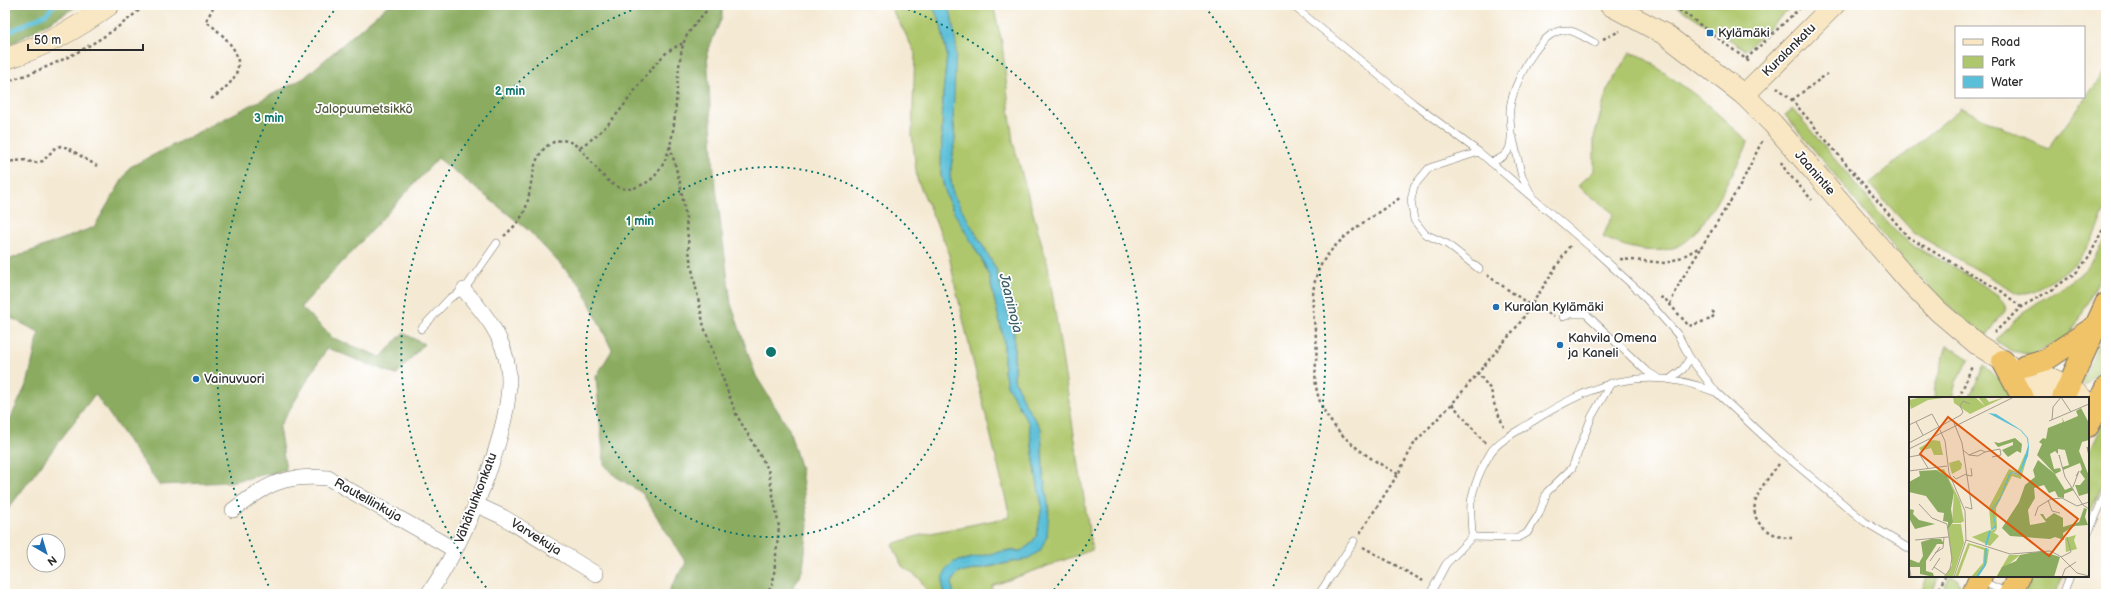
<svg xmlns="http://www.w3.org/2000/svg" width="2111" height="599" viewBox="0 0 2111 599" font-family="'Balsamiq Sans',sans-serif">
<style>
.green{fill:#afc76c;stroke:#6d794c}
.forest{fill:#8bac60;stroke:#5b6c46}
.water{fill:#5abfd8;stroke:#427582}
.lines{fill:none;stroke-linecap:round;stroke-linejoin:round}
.stream{stroke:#5abfd8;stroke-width:4.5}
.lane-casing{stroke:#716e66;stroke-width:8}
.street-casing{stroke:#716e66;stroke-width:16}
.secondary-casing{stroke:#716e66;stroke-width:22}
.highway-casing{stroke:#716e66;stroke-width:24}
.path{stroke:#716e66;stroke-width:2.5;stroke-dasharray:3 3;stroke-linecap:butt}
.lane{stroke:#fff;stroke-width:7}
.street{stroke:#fff;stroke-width:15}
.secondary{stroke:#f9e7c3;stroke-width:21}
.highway{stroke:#f0c369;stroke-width:22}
.ring{fill:none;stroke:#0f766e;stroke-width:2;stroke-dasharray:2 4}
.poi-dot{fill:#1f6fb2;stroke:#fff;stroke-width:1.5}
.labels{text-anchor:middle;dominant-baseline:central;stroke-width:3.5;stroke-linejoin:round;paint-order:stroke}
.poi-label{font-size:13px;fill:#2b2b2b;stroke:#fff;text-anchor:start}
.street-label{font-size:13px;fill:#2b2b2b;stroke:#fff}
.park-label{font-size:13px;fill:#535a3e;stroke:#fff}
.water-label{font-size:14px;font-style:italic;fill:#3b5f68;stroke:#fff}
.inset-river{fill:none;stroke:#5abfd8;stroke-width:2}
.inset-road{fill:none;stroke:#a49d90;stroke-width:1}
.view{fill:#df570e;fill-opacity:0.15;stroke:#df570e;stroke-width:2}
.inset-edge{fill:none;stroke:#2b2b2b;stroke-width:2}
.centre{fill:#0f766e;stroke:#fff;stroke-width:2}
.ring-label{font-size:12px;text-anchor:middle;font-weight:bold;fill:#0f766e;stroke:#fff;stroke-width:3.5;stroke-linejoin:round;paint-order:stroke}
</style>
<rect width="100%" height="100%" fill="#fff"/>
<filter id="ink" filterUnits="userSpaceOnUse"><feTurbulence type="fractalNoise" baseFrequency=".025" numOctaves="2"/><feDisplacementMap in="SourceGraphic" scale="8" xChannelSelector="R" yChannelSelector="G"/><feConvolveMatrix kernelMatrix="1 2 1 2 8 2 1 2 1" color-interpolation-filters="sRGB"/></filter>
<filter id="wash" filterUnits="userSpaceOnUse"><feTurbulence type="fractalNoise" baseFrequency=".012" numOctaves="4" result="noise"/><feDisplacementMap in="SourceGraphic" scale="16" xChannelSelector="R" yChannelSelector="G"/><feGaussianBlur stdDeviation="0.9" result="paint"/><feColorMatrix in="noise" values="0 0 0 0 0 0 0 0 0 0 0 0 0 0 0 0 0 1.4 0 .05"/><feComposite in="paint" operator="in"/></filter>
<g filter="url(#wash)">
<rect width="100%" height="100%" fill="#f4e9d3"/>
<g class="green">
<path d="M889 5H932L940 21 947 55 943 94 941 176 947 197 954 212 984 264 989 276 1004 341V371L1007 385 1029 424 1036 475 1042 506 1037 535 1031 544 1022 551H1004L954 562 943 592 944 594H928L920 579 902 566 892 544 921 535 1010 517 955 285 948 250 917 179 912 135 915 53 903 29Z"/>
<path d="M946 5H992L994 9 1002 43 1013 142 1048 266 1092 550 992 586 994 594H954C951 585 951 579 959 573L1027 559 1039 551 1047 536 1041 429 1024 402 1014 379V334L1010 313 996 269 953 194 950 175 955 139Z"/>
<path d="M1675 5H1793L1746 50Z"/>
<path d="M1630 52 1641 56 1701 99 1748 141C1744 156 1733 171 1726 185 1717 201 1701 229 1688 240 1665 259 1626 249 1603 237L1613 213 1578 186 1594 171V138L1607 90Z"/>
<path d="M2106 70V208L2091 242 2075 265 2034 292 2025 294 2017 293 1914 233 1869 184 1961 108 2048 149Z"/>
<path d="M1793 109 1893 229 1915 247 1958 269 1998 295 2005 306 2004 311 1986 335C1940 305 1905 261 1870 219 1842 184 1814 149 1785 115Z"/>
<path d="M2106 238V264L2079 320 2068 336 2033 355 2012 351 1996 341C2006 329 2016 318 2028 309 2062 285 2087 279 2106 238Z"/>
<path d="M2106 327V363L2087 384 2084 386 2081 384Z"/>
<path d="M1947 345 1969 359 1956 382 1952 398H1934L1935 386Z"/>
<path d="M1984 366 2004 382 2017 398H1969Z"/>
<path d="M2106 417V477L2088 518V456Z"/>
<path d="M1927 576H1939L1931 594H1921Z"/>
<path d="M2033 576H2063L2055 594H2024Z"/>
<path d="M1953 577 1958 580 1960 586 1959 594H1942L1949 578Z"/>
</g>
<g class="forest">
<path d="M5 5H79L5 48Z"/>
<path d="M388 5H722V17L707 53 714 172 731 304 756 376 789 429 801 470 808 525 803 569 790 594H667L686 563 642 493 615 476 604 464 596 377 612 350 582 287 528 230 438 158 301 307 333 338 381 357 403 333 424 344 396 375 327 348 279 427 286 470 230 482 159 485 95 394 5 513V430L28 381 39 332 5 315V261L94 227 130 167 304 78Z"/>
</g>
<path class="water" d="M932 5H946L951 13 956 45 953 120 955 139 950 175 953 194 996 269 1014 334V379L1024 402 1041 429 1043 472 1049 509 1047 536 1040 551 1027 559 959 573C951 579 951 585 954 594H944L943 592V577L947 568 954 562 1004 551H1021L1031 544 1037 535 1042 506 1036 475 1029 424 1007 385 1004 371V341L989 276 984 264 954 212 947 197 941 176 943 94 947 55 940 21Z"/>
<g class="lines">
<path class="stream" d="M5 34 46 14 54 5"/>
</g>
</g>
<g filter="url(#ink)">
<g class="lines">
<g class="lane-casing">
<g id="lane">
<path d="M1292 5 1414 104 1479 152 1595 251 1640 292 1678 335 1690 358 1716 392 1774 446 1865 522 1910 549"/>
<path d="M1513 138 1522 177 1531 194"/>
<path d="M1479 152 1429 168 1414 186 1411 200 1414 220 1425 234 1447 244 1479 269"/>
<path d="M1491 162C1498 160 1506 157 1509 149 1514 135 1509 123 1510 109 1512 86 1539 28 1567 30 1576 31 1587 39 1595 43"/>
<path d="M1563 317 1571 314H1586L1645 370 1656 377"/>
<path d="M421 329 450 298 464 290 497 243"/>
<path d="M1670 379 1683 369 1690 358"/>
<path d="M2088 534 2106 492"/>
<path d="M1472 537 1518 538 1527 533 1539 514 1547 492 1572 468 1592 416 1611 383"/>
<path d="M1981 581 2008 593"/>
<path d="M1319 594 1354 541"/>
<path d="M1430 594 1446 564 1472 537C1472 526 1470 514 1471 503 1473 486 1482 467 1491 452 1499 440 1518 431 1530 423 1592 384 1644 362 1715 392"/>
<path d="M2063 594 2070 576"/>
</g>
</g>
<g class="street-casing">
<g id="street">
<path d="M475 504 503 517 596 574"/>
<path d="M233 510C268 484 283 474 328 478L455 550"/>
<path d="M428 594C461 552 517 421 508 368 503 335 485 314 464 290"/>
</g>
</g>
<g class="secondary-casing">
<g id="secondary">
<path d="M1610 5 1666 35 1744 95 1773 124 1908 280 1938 311 1978 345 2003 361 2039 389 2055 398"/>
<path d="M5 59C43 47 77 29 109 5"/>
<path d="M1744 95 1834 5"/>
<path d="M2025 367 2068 386 2082 398"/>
</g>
</g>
<g class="highway-casing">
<g id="highway">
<path d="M2003 361 2023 398"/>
<path d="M2024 366 2045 360 2095 327"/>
<path d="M2063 398 2106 304"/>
<path d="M2088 426 2106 388"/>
<path d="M1973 594 1981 576"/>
<path d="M2010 594 2019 576"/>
</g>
</g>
<g class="path">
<path d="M1668 5 1683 12 1751 63"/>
<path d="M1603 39 1620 31"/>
<path d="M1746 59 1803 5"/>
<path d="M5 82C57 66 105 41 145 5"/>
<path d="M1777 87 1792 100 1908 237 2001 291 2021 307"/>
<path d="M211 99C254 70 241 49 206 21L214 6"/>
<path d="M1792 100 1827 74"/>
<path d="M670 146 680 183 686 219 690 259 704 327 736 414 768 469 779 527 773 583 767 594"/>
<path d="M580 147C619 123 632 88 662 57 667 51 676 47 683 43"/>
<path d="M5 162 25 160 34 163 43 161 55 148 61 146 68 148 97 166"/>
<path d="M1781 162 1786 171 1812 200"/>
<path d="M504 236C512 229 521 220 525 210 533 190 529 157 550 144 587 122 598 205 639 186 647 183 653 179 658 172 681 142 673 81 683 45 687 30 702 17 711 5"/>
<path d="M1620 259 1666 263 1682 257 1702 246 1740 186 1763 139"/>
<path d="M1487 275 1530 305 1554 316"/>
<path d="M1660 297 1665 299 1689 326 1711 319 1715 314 1711 310"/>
<path d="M1670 304 1680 282 1702 247"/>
<path d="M1994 333 2021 307 2053 289 2078 271 2090 255 2106 223"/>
<path d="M1477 372 1491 390 1495 407 1504 427"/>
<path d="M1959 398 1972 366"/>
<path d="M1452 404 1485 443"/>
<path d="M1779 464C1765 482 1741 509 1764 528 1774 535 1780 538 1792 538"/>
<path d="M1398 474C1364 456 1322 428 1316 386 1314 370 1318 354 1316 337 1312 306 1308 279 1329 253 1348 230 1377 214 1401 197"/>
<path d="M1360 533 1398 474 1415 442 1452 404 1519 324 1571 244"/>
<path d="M1363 547 1425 582"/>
<path d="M1937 594 1945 576"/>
</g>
<use href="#lane" class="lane"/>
<use href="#street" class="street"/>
<use href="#secondary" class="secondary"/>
<use href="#highway" class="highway"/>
</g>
</g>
<g class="ring">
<circle cx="771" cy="352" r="185"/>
<path d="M490 592A369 369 0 0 1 645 5M897 5A369 369 0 0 1 1052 592"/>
<path d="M271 591A554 554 0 0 1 337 7M1205 7A554 554 0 0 1 1271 591"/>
</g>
<g class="poi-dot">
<rect x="1706" y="29" width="8" height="8" rx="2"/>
<circle cx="1496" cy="307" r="4"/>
<circle cx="1560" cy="345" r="4"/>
<circle cx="196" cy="379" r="4"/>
</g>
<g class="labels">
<g class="poi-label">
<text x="1718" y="33">Kylämäki</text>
<text x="1504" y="307">Kuralan Kylämäki</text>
<text x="1568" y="338">Kahvila Omena<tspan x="1568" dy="15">ja Kaneli</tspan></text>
<text x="204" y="379">Vainuvuori</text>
</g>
<g class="street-label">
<text transform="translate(1789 50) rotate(-45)">Kuralankatu</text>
<text transform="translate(1815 173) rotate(49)">Jaanintie</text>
<text transform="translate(476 498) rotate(-69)">Vähähuhkonkatu</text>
<text transform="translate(368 500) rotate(29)">Rautellinkuja</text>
<text transform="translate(536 537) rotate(32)">Varvekuja</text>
</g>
<g class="park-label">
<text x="364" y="109">Jalopuumetsikkö</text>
</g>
<g class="water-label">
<text transform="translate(1011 303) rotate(76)">Jaaninoja</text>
</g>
</g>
<g transform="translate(1909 397)">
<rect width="180" height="180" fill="#f4e9d3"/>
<path d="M13 0H41L19 3 2 12 0 3ZM44 0H66L76 9 69 0H76L80 5 96 0 61 17 45 6ZM24 43 31 44 34 58H25L22 51 12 54 10 51ZM116 57 118 59 110 77 104 75 102 76 109 78 111 77 119 57 112 82 103 79 87 111 88 131 86 135H83L82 134 86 132V128L82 133 80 110 100 72 108 75ZM50 63 53 67 52 72 43 77 40 66ZM35 72 51 104 55 124 52 126H43L45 95 38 79 27 73ZM43 127H52L55 146 44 180H36L43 168 39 133ZM81 133 90 139 81 149 63 140ZM167 138 165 143 168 152 157 155 156 141ZM59 146 80 152 78 166 69 180H62L74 166 75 153 61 148 49 180H46ZM100 158H111L99 168 96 180H87Z" fill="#afc76c"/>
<path d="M172 11 180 26V43L173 45 170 54 180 79V96L170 99 166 88H171L176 82 171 75 173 72 171 66 154 73V70L160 68 156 53 149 52V57L146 54 141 57 145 72 151 71 152 74 146 77 128 58 133 47 130 45 134 41 137 42 139 31 154 25 153 20 155 25 169 19 167 14ZM106 41 113 47 112 56 108 54 99 60 93 53 104 48V45L89 50 85 45 90 46ZM129 63 146 77 156 93 163 90 165 93 155 97V101L149 100 146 94 140 96 135 88 125 91 126 101 119 113 121 128 137 125 131 117H134L137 122 145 116 154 121V130L170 125 175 111 178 112 176 120 179 128 166 129 157 134 154 136 155 143 146 140 141 142 101 139 93 131 110 105 116 88 126 80 124 73ZM27 73 38 79 45 95 42 112 44 125 39 133V125L34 124 35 116 29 115 17 99 0 95V85L11 79 10 74ZM0 112 5 113 4 117 10 123 26 127 6 132 0 121ZM22 142H32L35 147H28L17 164V174L24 176 25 180 11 177V170H1L0 166V162L10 166 14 159 12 145ZM132 154 151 160 145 180H88L93 170 107 164 111 158Z" fill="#8bac60"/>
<path d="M79 16 87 17 112 33 119 41 120 50 119 59 111 77 109 78 103 76 101 78 91 103 84 112 87 130 85 132 81 134 86 128 83 112 91 101 100 77 103 75 110 77 119 49 118 41 111 33Z" fill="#5abfd8"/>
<path class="inset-river" d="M77 148 81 134M68 180 76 168 77 151"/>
<path class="inset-road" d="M143 23 144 10 152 0 162 15M140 24 180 7M7 25 14 38M45 26 53 46 63 112 56 110M0 28 23 17 30 30M31 33 36 44 40 76 56 114 57 143 45 180M0 46 52 18 54 15 51 9 54 4 61 7M0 52 105 0M54 53 60 58 69 59 76 55 91 52 92 58 83 60M179 53 178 50 180 59M60 58 72 53 76 55M0 60 11 58 19 71M151 61 150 58 156 80 174 108 180 112M0 74 38 69M57 78 63 79 62 71M44 79 47 82 57 77M164 90 170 74 167 79M139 103 143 114 151 116M10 107 23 121 38 127 43 161 41 172 35 180M126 119 129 110 142 102 153 101 168 109 180 105M6 143 39 140M57 143 101 157 141 154 151 159 168 176 180 179M26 156 34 151 35 140M152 160 162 155 158 140M21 164 31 150M0 168 2 180M25 170 37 178M23 173 31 161M153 180 156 172 167 165"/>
<path class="view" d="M39 20 169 122 140 159 11 57Z"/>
<rect width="180" height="180" class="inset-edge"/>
</g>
<circle cx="771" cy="352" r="6" class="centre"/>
<g class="ring-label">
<text x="510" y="95">2 min</text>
<text x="269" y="122">3 min</text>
<text x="640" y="225">1 min</text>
</g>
<rect width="2111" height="599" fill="none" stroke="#fff" stroke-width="20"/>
<rect x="1955" y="26" width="130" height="72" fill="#ffffff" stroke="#aaaaaa"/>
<rect x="1963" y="39" width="20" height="6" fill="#f9e7c3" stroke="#aaaaaa"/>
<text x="1991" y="46" font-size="12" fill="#2b2b2b">Road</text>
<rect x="1963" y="56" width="20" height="12" fill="#afc76c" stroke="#aaaaaa"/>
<text x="1991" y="66" font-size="12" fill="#2b2b2b">Park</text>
<rect x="1963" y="76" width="20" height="12" fill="#5abfd8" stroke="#aaaaaa"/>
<text x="1991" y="86" font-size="12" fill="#2b2b2b">Water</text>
<g transform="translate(46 553) rotate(142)"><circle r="19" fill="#ffffff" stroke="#aaaaaa"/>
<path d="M0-3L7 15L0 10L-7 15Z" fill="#1f6fb2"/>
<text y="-6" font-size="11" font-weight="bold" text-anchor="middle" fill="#2b2b2b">N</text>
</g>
<path d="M28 44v6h115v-6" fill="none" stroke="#2b2b2b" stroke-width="2"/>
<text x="34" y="44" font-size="12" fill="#2b2b2b" stroke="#ffffff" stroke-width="3" paint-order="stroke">50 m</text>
</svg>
